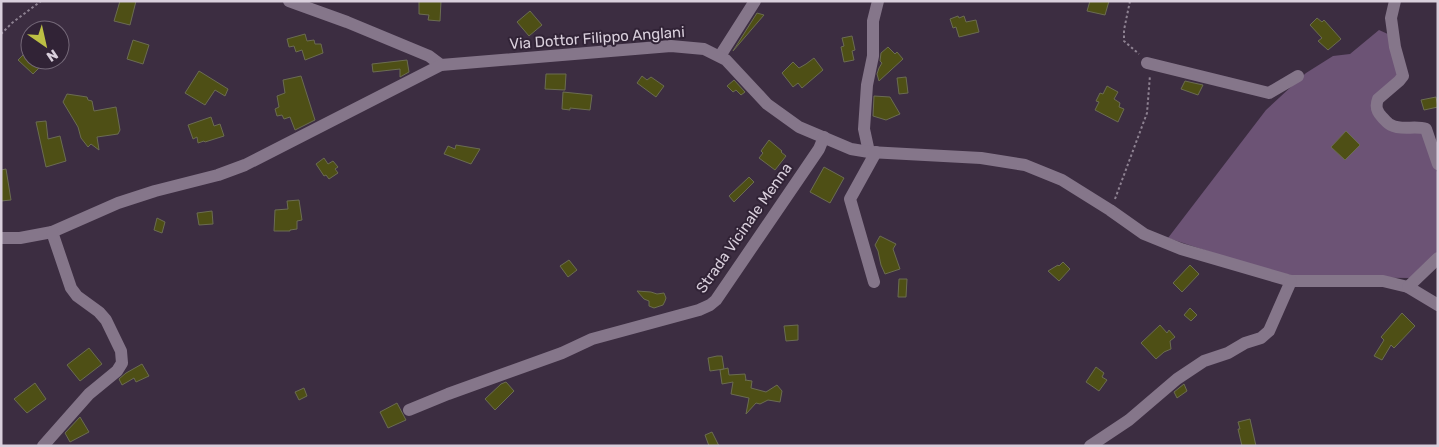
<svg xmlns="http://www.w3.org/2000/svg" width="1439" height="447" viewBox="0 0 1439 447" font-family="Rubik,sans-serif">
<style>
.green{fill:#6c5375}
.building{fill:#4e4f15;stroke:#6b6c52}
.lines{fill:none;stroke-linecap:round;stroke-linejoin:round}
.path{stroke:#8e8292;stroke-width:2;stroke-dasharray:2.5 2.5;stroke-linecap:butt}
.minor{stroke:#85768a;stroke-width:12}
.labels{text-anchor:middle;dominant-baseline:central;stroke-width:4;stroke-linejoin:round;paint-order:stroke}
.street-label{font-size:15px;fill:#d9cfdc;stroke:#312336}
</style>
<rect width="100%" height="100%" fill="#3c2d41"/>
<path class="green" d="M1379 30 1390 35 1403 76 1372 102 1377 118 1424 132 1438 175V252L1413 278 1300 277 1259 268 1168 238 1266 110 1306 73 1333 56 1350 54Z"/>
<g class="building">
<path d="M120 1H136L130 25 114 21Z"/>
<path d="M419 1H441L440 21 428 20 429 15 419 14Z"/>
<path d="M1090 1H1109L1105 15 1087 11Z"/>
<path d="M530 11 542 25 529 36 517 22Z"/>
<path d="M757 13 764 15 733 51Z"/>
<path d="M958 16 959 18 964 16 966 22 976 20 979 32 959 37 956 27 953 28 950 19Z"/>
<path d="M1317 18 1322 22 1324 20 1341 39 1328 50 1318 41 1322 38 1310 25Z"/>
<path d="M305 34 307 41 314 40 315 44H321L323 53 305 60 302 50 296 52 294 46 289 47 287 39Z"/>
<path d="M852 36 855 50 852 51 854 60 844 62 841 47 844 46 842 38Z"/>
<path d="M133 40 149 45 143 64 127 59Z"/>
<path d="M888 47 895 54 897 52 903 59 879 81 877 74 879 68 882 63 880 61 881 53Z"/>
<path d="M30 48V60H47L33 74 18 60Z"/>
<path d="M814 58 823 70 802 88 798 83 793 87 782 73 793 62 799 68 806 64Z"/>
<path d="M407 60 409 72 400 77V69L373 72 372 64Z"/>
<path d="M199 71 228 89 225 96 215 90 205 105 185 93Z"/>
<path d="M546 74H566L565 90 545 89Z"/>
<path d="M301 76 315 120 295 130 290 117 284 119 282 115 277 116 275 109 279 107 277 96 285 93 283 80Z"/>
<path d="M642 76 647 80 651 77 664 86 656 97 637 83Z"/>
<path d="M906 77 908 93 899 94 897 78Z"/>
<path d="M734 80 745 92 741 95 736 90 733 92 727 86Z"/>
<path d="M1185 81 1203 85 1198 95 1181 89Z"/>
<path d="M1107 86 1118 92 1114 99 1120 103 1119 107 1124 109 1118 122 1095 110 1099 102 1096 101 1100 93 1103 94Z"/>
<path d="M563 92 592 95 590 110 570 108V110L562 109Z"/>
<path d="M67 94 87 97 88 100 92 101 94 111 116 107 120 130 118 134 97 137 99 150 91 144 88 147 81 138 78 127 63 102Z"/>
<path d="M874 96 890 97 900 114 886 120 873 116Z"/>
<path d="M1436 97 1438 107 1424 110 1421 100Z"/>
<path d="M211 117 214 126 220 124 224 136 205 142 204 141 198 143 197 137 193 139 188 125Z"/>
<path d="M46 121 48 139 60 136 66 161 46 167 36 122Z"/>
<path d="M1346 131 1360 145 1345 160 1331 147Z"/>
<path d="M769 140 782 151 781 152 786 156 775 170 759 158 763 153 761 151Z"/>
<path d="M456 145 480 149 471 164 444 154 448 146 455 149Z"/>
<path d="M324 158 328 164 333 161 338 167 335 169 338 173 329 179 326 175 324 176 316 164Z"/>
<path d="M824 167 844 178 830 203 810 192Z"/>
<path d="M6 169 11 200 1 201V170Z"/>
<path d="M749 177 754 182 734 202 729 196Z"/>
<path d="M299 200 302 220 297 221V229L290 230V231H274L275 210 288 209 287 201Z"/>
<path d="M212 211 213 224 199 225 197 213Z"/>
<path d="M157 218 165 222 162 233 154 230Z"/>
<path d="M880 236 896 244 893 249 900 269 885 274 881 265 878 251 875 245Z"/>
<path d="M569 260 577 270 568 277 560 266Z"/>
<path d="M1063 262 1070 269 1059 281 1048 271 1058 265 1059 266Z"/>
<path d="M1190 265 1199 274 1182 292 1173 283Z"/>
<path d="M899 279H907L906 297H898Z"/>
<path d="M637 291 651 292 657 294 664 293 666 298 665 301 663 305 654 308 649 306V301L644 299Z"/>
<path d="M1190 308 1197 315 1191 321 1184 315Z"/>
<path d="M1402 313 1415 326 1394 348 1391 345 1382 360 1374 356 1384 340 1381 337Z"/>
<path d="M798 325V340L786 341 784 326Z"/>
<path d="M1160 325 1167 333 1169 330 1175 337 1170 341 1171 349 1164 352 1156 359 1141 343Z"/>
<path d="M89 348 102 364 80 381 67 365Z"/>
<path d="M717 356H722L724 369 710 371 708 358Z"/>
<path d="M142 364 149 376 136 382 134 378 122 385 119 379 126 373Z"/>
<path d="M1096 367 1104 373 1102 377 1107 380 1099 391 1086 382Z"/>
<path d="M728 368 729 375 745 374 746 380H745L752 381 751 388 766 392 777 385 782 391 780 402 768 400 760 404 756 403 746 414 749 398 731 394 733 382 722 384 720 370Z"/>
<path d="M506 382 514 391 495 410 485 399 501 384Z"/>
<path d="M35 383 46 399 27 413 14 399Z"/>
<path d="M1184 384 1187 391 1177 398 1174 392Z"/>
<path d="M304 388 307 396 299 400 295 392Z"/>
<path d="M397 403 406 420 388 428 380 412Z"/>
<path d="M80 417 89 432 70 442 65 433Z"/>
<path d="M1250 419 1256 446H1242L1238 429H1240L1238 422Z"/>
<path d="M712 432 719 446H709L705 435Z"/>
</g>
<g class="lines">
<g class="path">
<path d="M1130 1 1124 30V41L1139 54"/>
<path d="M1 34 12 23 41 1"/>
<path d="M1115 199 1147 113 1150 75"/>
</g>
<g class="minor">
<path d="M289 1 347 22 429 56 441 65"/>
<path d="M1395 1 1391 18 1395 47 1403 76 1399 81 1378 99C1375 107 1377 112 1382 117 1385 120 1388 124 1391 125 1402 131 1415 125 1426 129L1438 164"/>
<path d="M720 56 755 1"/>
<path d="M1147 63 1269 93 1298 76"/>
<path d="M869 152 864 129 867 85 873 56V21L878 1"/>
<path d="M1 238H20L52 232 118 203 155 191 218 175 245 165 441 65 671 46 704 49 726 60 767 104 799 127 851 149 869 152 981 158 1025 165 1062 180 1110 210 1144 234 1181 249 1291 281H1383L1408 287 1438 305"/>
<path d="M874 282 850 199 876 152"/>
<path d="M1408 287 1438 258"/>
<path d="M409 410 448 394 562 353 592 339 699 310 710 305 716 300 819 149 824 137"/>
<path d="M43 446 89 394 117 371 122 363 121 351 106 320 99 312 77 296 71 288 52 232"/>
<path d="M1090 446 1129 420 1177 379 1204 361 1228 353 1245 343 1261 338 1269 331 1291 281"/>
</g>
</g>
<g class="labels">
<g class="street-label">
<text transform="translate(597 38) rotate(-4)">Via Dottor Filippo Anglani</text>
<text transform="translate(744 228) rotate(-55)">Strada Vicinale Menna</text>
</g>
</g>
<rect width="1439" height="447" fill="none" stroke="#d9cfdc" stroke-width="5"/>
<g transform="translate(45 45) rotate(146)"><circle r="24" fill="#312336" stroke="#746878"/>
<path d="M0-4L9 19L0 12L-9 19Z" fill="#bcbf44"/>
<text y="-8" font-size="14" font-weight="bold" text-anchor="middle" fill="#d9cfdc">N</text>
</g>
</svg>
